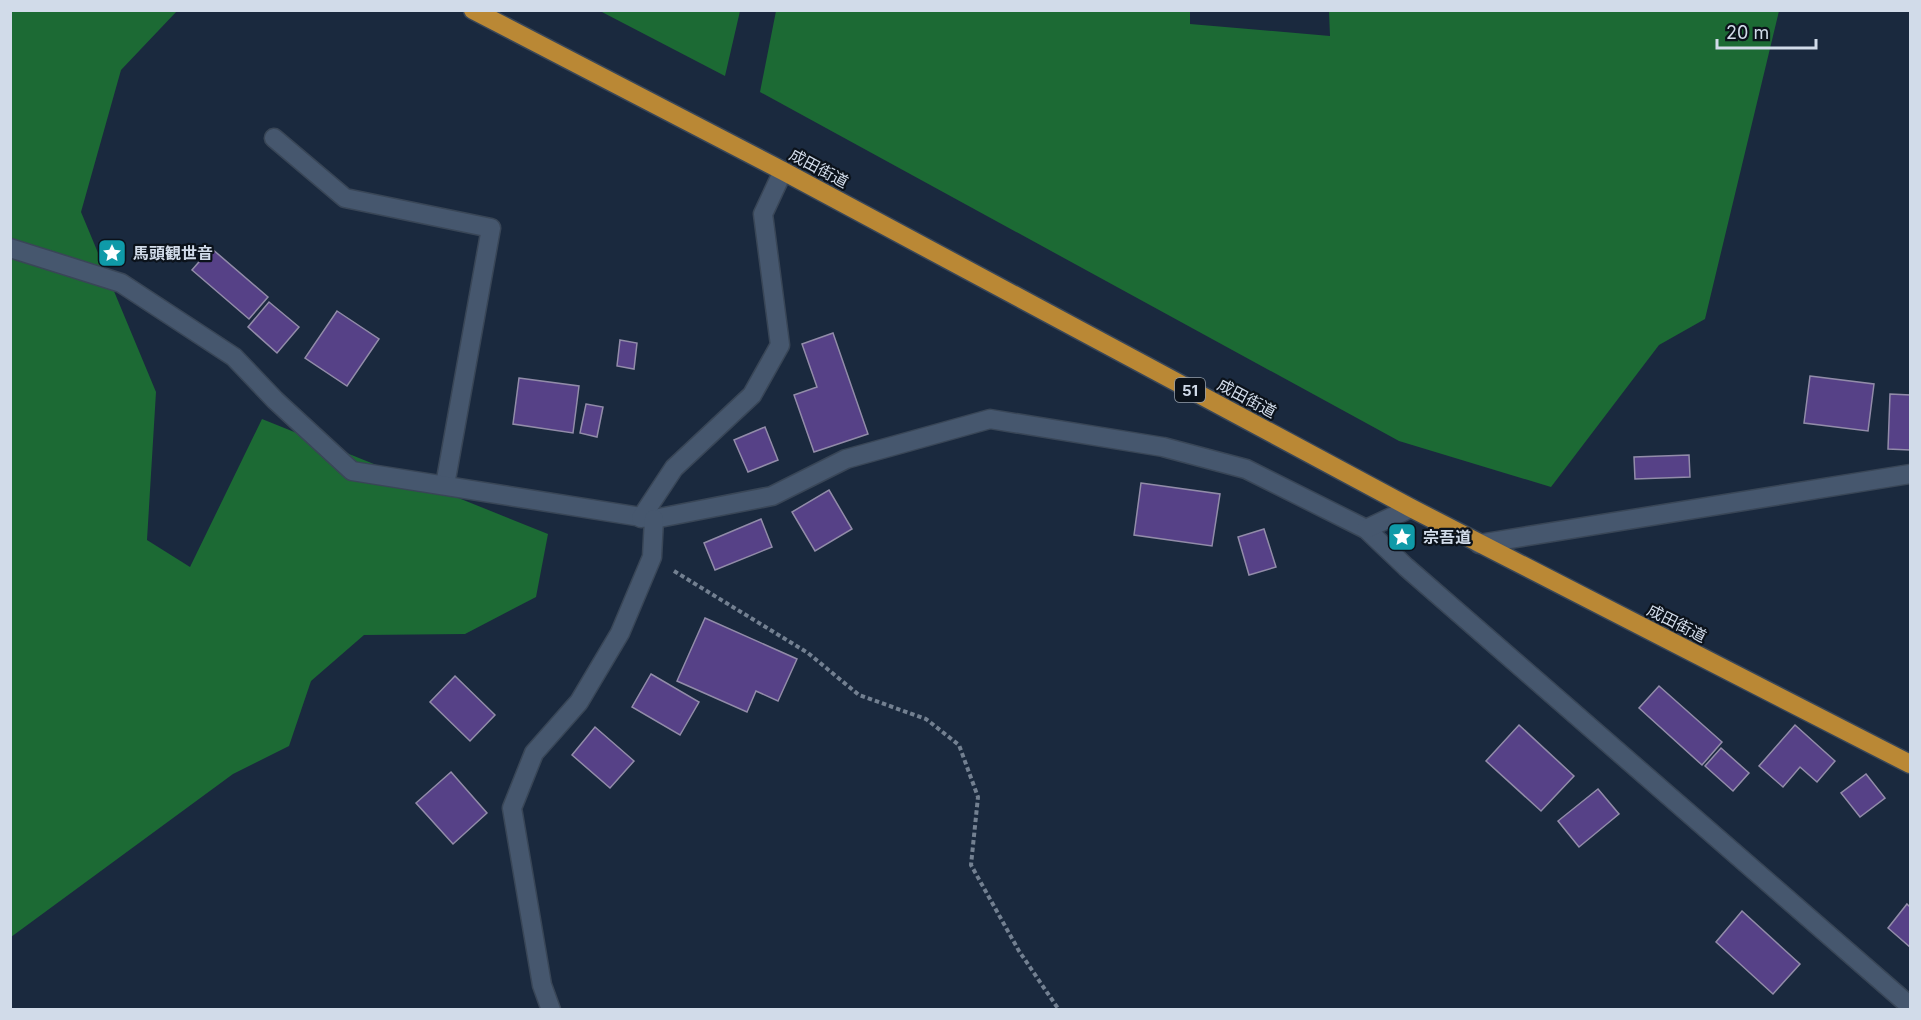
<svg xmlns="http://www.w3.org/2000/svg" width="1921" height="1020" viewBox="0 0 1921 1020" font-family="Inter,'Noto Sans JP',sans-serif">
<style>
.forest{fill:#1c6a34}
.building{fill:#564187;stroke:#928ca9;stroke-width:1.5}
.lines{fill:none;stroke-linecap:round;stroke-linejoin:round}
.minor-casing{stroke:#394657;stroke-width:21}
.highway-casing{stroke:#394657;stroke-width:21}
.path{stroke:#738091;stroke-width:4;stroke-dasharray:4.5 3;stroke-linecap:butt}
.minor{stroke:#46576e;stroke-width:18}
.highway{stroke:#ba8835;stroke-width:18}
.labels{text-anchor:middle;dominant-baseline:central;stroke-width:4.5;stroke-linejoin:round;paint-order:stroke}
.shield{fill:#0b121b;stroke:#969fab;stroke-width:1.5}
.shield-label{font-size:15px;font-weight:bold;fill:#d1dbe9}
.street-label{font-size:16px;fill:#d1dbe9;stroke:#0b121b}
.poi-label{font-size:16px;font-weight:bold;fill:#d1dbe9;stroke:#0b121b;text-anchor:start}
</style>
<rect width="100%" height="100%" fill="#1a293e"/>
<g class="forest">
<path d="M11 11H177L121 70 81 212 156 392 147 540 190 567 262 419 548 534 536 597 465 634 364 635 311 681 289 746 233 774 11 937Z"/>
<path d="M600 11H740L725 76Z"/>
<path d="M1190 11V24L1330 36 1329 11H1779L1705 319 1659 345 1551 487 1399 441 760 92 776 11Z"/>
</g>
<g class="building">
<path d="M211 248 268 297 249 319 192 270Z"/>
<path d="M269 302 299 327 277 353 248 327Z"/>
<path d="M337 311 379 339 347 386 305 358Z"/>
<path d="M833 333 868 434 814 452 794 395 817 387 802 344Z"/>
<path d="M620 340 637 343 634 369 617 366Z"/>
<path d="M1810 376 1874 384 1868 431 1804 423Z"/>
<path d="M519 378 579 386 573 433 513 424Z"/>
<path d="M1890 394 1910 395V450L1888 449Z"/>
<path d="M586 404 603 407 597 437 580 433Z"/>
<path d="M765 427 778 460 748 472 734 440Z"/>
<path d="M1689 455 1690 477 1635 479 1634 457Z"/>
<path d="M1141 483 1220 494 1212 546 1134 535Z"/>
<path d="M829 490 852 529 815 551 792 512Z"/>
<path d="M761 519 772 547 715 570 704 543Z"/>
<path d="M1264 529 1276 567 1249 575 1238 537Z"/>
<path d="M705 618 797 659 778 701 756 691 747 712 677 681Z"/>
<path d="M651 674 699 702 680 735 632 707Z"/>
<path d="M455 676 495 715 470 741 430 702Z"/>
<path d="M1659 686 1722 742 1702 765 1639 708Z"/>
<path d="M1519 725 1574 776 1541 811 1486 761Z"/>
<path d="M1795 725 1835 761 1817 782 1800 767 1783 787 1759 766Z"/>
<path d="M595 727 634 761 610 788 572 755Z"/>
<path d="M1721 748 1749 773 1733 791 1705 766Z"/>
<path d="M451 772 487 813 453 844 416 803Z"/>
<path d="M1866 774 1885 798 1860 817 1841 793Z"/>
<path d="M1598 789 1619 814 1579 847 1558 821Z"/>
<path d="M1907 904 1910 907V947L1888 928Z"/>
<path d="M1742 911 1800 964 1773 994 1716 942Z"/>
</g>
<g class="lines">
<g class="minor-casing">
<g id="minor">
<path d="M274 138 345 198 491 228 445 485"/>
<path d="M10 248 121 283 234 357 275 400 352 471 654 519 772 496 846 459 990 419 1163 447 1246 469 1366 529 1406 567 1910 1006"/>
<path d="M641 518 674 468 752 395 780 345 763 214 783 171"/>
<path d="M1366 529 1411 508"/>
<path d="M1479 544 1910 474"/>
<path d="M551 1010 542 985 512 808 534 753 579 702 620 633 652 557 654 519"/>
</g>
</g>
<g class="highway-casing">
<path id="highway" d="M473 10 783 171 1411 508 1910 764"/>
</g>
<path class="path" d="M674 571 808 653 859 695 926 719 959 745 978 797 971 865 1019 951 1059 1010"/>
<use href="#minor" class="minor"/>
<use href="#highway" class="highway"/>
</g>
<defs>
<g id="sight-square" transform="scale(1.5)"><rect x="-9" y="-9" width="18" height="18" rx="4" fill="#0f9aa8" stroke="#0b121b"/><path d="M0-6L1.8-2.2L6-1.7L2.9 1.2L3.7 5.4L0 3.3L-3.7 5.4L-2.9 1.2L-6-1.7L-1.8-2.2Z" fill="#fff"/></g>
</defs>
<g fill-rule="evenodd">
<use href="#sight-square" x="112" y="253"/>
<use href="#sight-square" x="1402" y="537"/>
</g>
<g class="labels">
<rect class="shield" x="1175" y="378" width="30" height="24" rx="4.5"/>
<g class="shield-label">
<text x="1190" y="390">51</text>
</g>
<g class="street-label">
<text transform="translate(819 168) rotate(28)">成田街道</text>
<text transform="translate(1247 398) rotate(28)">成田街道</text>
<text transform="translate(1677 623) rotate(27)">成田街道</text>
</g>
<g class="poi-label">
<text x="133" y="253">馬頭観世音</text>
<text x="1423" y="537">宗吾道</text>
</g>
</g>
<rect width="1921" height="1020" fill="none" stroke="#d1dbe9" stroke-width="24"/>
<path d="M1717 39v9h99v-9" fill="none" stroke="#d1dbe9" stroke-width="3"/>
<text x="1726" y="39" font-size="18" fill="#d1dbe9" stroke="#0b121b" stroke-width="4.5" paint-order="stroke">20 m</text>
</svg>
